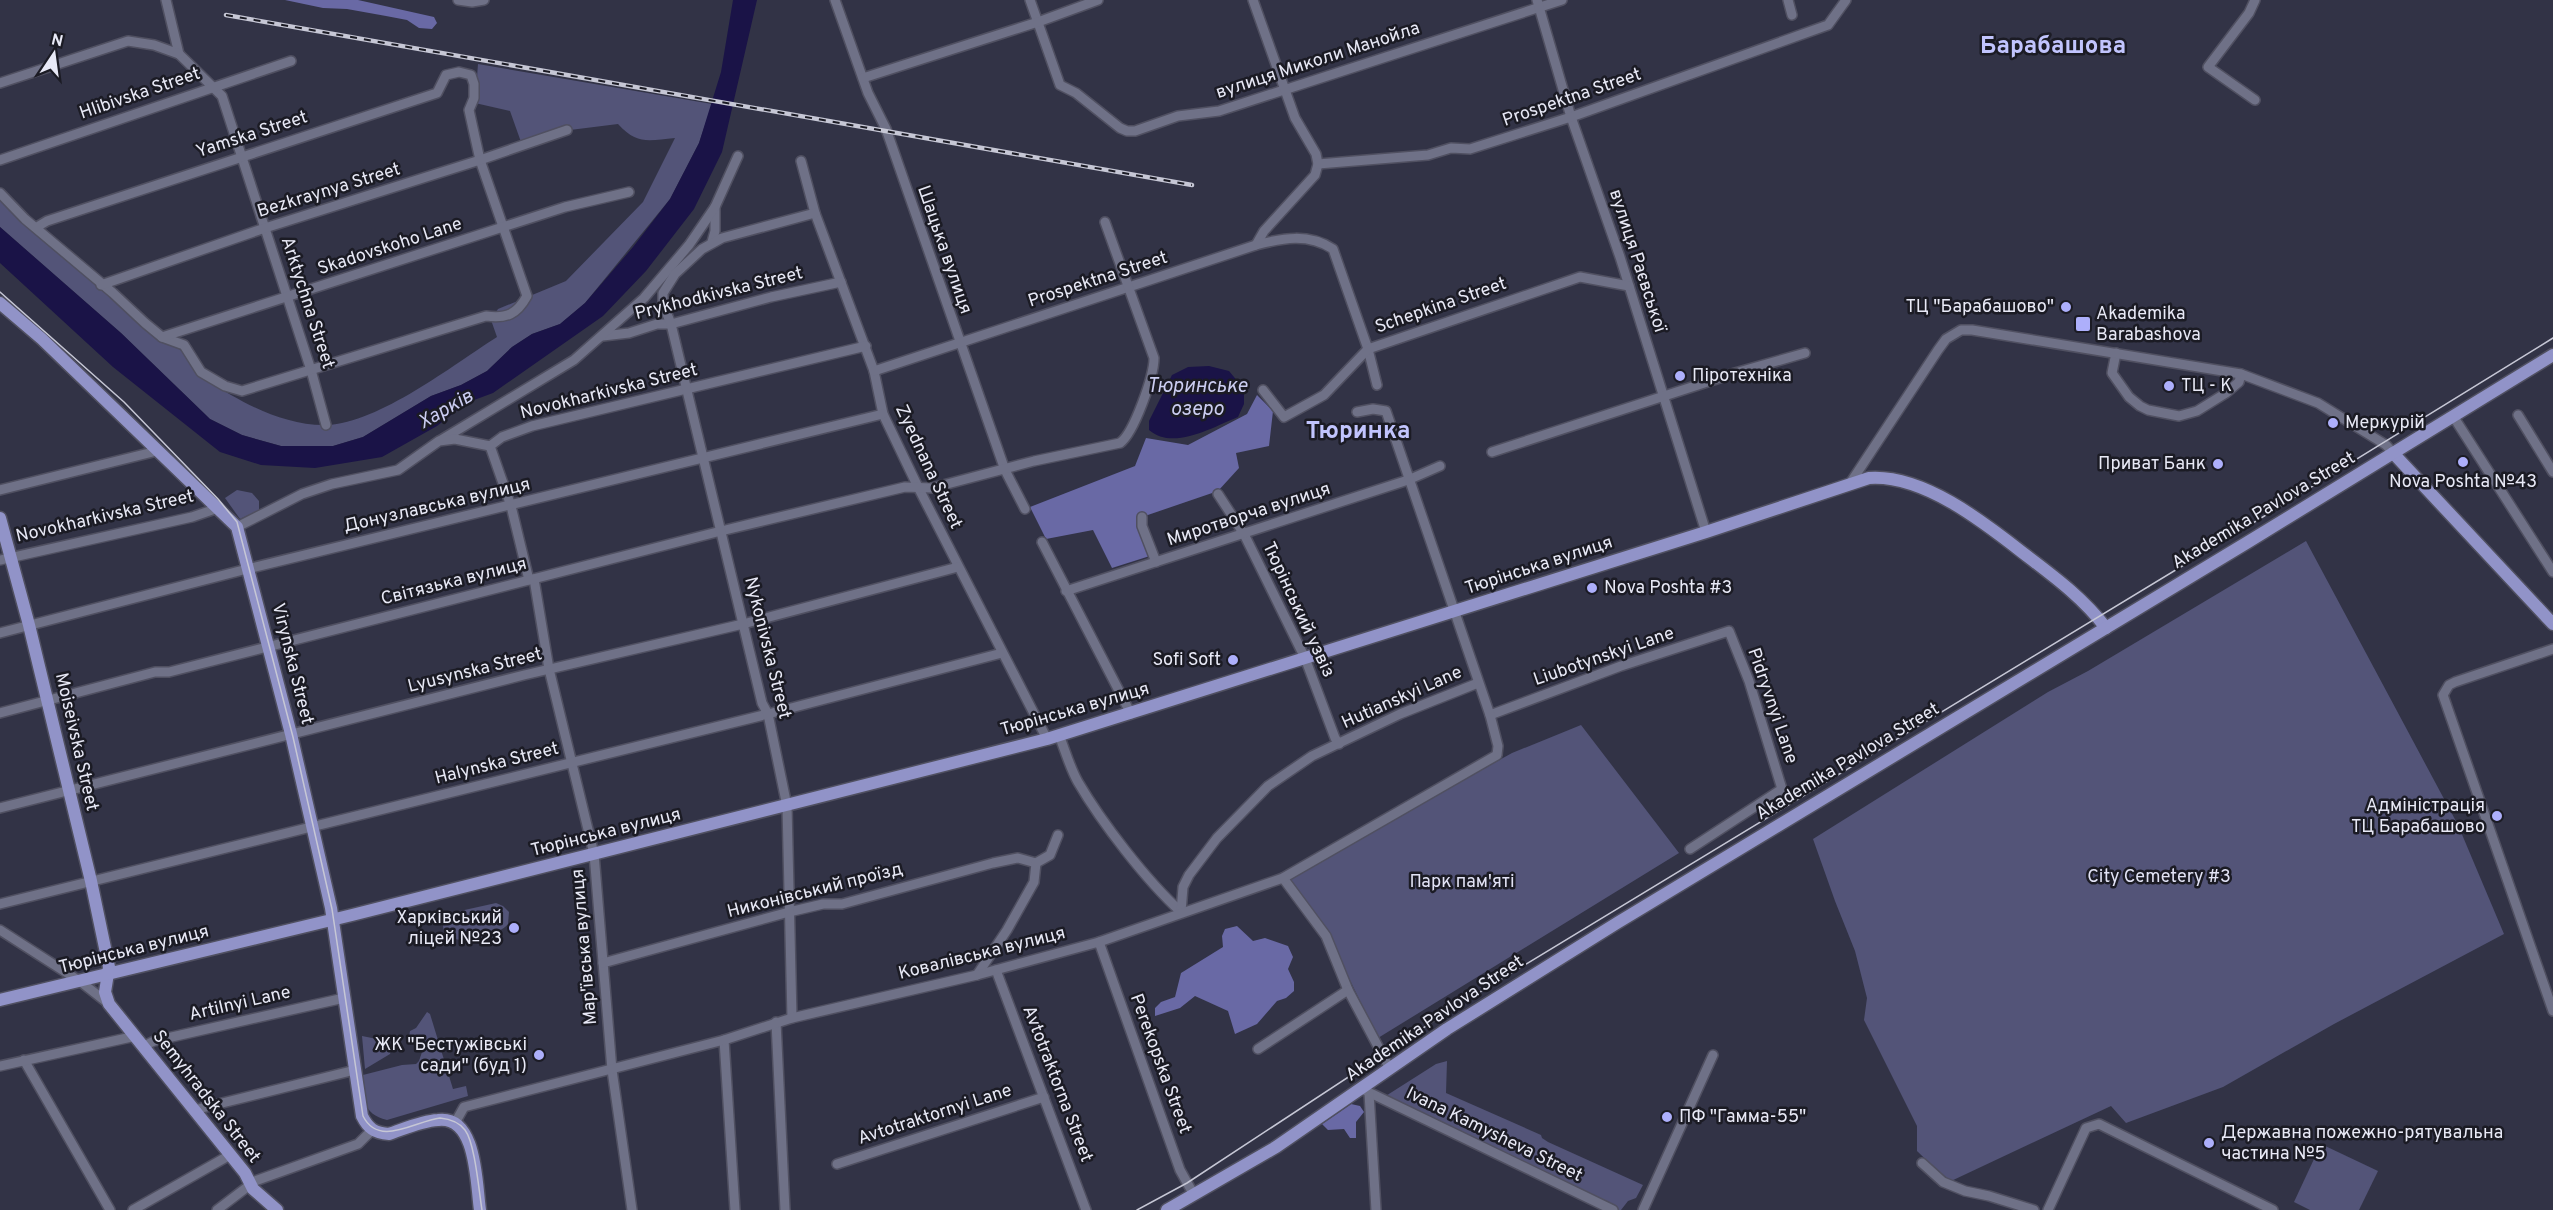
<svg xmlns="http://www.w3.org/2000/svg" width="2553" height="1210" viewBox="0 0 2553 1210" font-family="Overpass,sans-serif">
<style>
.green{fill:#535478}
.forest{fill:#6969a5}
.water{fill:#1a1347}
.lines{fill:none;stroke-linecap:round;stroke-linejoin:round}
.minor-casing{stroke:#505061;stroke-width:12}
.major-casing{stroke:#505061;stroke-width:15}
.minor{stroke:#6f7187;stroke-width:9}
.major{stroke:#9193c8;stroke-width:12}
.tram{stroke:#c6c7d5;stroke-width:1.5}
.rail-casing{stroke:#c6c7d5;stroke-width:4.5}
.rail{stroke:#1b1b24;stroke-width:2;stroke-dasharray:7;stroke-linecap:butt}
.poi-dot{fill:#adaffb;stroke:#1b1b24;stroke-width:2}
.labels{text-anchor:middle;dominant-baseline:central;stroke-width:5;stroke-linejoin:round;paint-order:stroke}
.street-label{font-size:18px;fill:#e8e9f6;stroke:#1b1b24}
.poi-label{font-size:18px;fill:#e8e9f6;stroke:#1b1b24;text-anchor:start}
.park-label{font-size:18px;fill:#e2e3f5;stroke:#1b1b24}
.water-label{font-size:20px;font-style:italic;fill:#cbcdf1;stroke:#1b1b24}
.district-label{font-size:24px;font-weight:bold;fill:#c1c4fd;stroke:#1b1b24}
</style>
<rect width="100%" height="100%" fill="#323346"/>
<g class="green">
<path d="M478 64 712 104 699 143 670 199 585 303 560 324 532 334 512 347 487 371 461 385 431 396 363 437 333 446H281L242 435 210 419 121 333 0 227V198L184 353C190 371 216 386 231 395 259 411 293 426 327 425 379 423 453 365 497 337L491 320 498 309 566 281 643 202 675 138C650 140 638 146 618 124L570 130 521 142 510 111 475 103Z"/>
<path d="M237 490 252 493 259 501V510L240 519 225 498Z"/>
<path d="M2306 541 2458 825 2504 934 2334 1024 2223 1087 2126 1123 2111 1106 1949 1182 1917 1151V1126L1864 1020 1867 998 1855 951 1835 901 1813 839 2048 692 2088 671Z"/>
<path d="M1581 725 1679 853 1378 1038 1328 935 1288 877 1512 753Z"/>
<path d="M496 903 503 906 509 912 508 924C501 935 441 954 443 923L451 913Z"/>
<path d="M427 1012 430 1014 453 1089 466 1086 468 1096 387 1120C362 1114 364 1098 359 1076L402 1065 416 1064 419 1061 422 1052 419 1040 409 1037 410 1031 416 1028Z"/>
<path d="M362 1036 387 1041 392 1047 390 1054 365 1069Z"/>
<path d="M1447 1061 1446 1093 1541 1135 1542 1138 1548 1142 1643 1185 1636 1198 1628 1201 1621 1210H1613L1381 1099 1436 1064Z"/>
<path d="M2321 1144 2378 1171 2359 1210H2310L2294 1202Z"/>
</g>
<g class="forest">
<path d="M285 0H358L434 17 437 23 432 29 419 28 407 20 386 16 347 9 323 8Z"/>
<path d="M1257 395 1273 411 1269 446 1236 453 1239 468 1218 491 1142 517 1153 555 1112 568 1093 530 1046 539 1030 507 1135 466 1146 438 1188 445 1247 414Z"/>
<path d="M1237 926 1253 941 1265 938 1288 946 1293 957 1288 969 1294 982V991L1286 998 1277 1001 1257 1024 1235 1034 1228 1011 1195 996 1180 1008 1155 1016V1008L1161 1002 1175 997 1181 973 1223 947 1222 936 1225 929Z"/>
<path d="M1351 1104 1360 1106 1364 1112 1356 1122V1138H1350L1344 1129 1328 1130 1322 1124Z"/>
</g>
<g class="water">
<path d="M733 0H757L722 152 694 209 646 271 603 316 493 393 466 403 437 426 382 457 315 468 261 465 220 452 113 367 0 263V227L121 333 210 419 242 435 281 446H333L363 437 431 396 461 385 487 371 512 347 532 334 560 324 585 303 633 247 670 199 699 143 721 72Z"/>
<path d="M1209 366 1229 371 1244 389V404L1238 417C1213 427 1173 451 1149 430V421L1172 375 1188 367Z"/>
</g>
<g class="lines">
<g class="minor-casing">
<g id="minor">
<path d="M166 0 179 54 222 96 311 370 326 425"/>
<path d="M458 0 472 2 484 0"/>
<path d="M835 0 868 93 886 129 1005 470 1025 509"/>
<path d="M1030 0 1060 85 1076 93 1120 128 1127 131H1135L1178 116 1219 111 1562 0"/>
<path d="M1253 0 1295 118 1316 154 1318 164 1315 175 1264 231 1256 245"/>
<path d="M1537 0 1571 117 1620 257 1706 532"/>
<path d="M1788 0 1792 15"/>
<path d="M863 78 1038 22 1098 0"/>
<path d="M0 83 128 41 154 45 179 54"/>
<path d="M2255 100 2208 67 2249 13 2255 0"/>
<path d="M0 160 291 61"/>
<path d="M801 161 815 213 874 371 883 414 918 487 1047 739"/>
<path d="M1318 164 1428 155 1451 148 1470 149 1571 117 1828 25 1846 0"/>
<path d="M0 193 25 219 113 293 145 323 162 337 184 345 201 372 225 386 242 391 486 316C507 319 517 314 527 296L480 160 469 110 474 98V84L471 75 459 72 446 75 437 93 47 221 37 227"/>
<path d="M712 242 715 231V207"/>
<path d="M101 285 265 228 480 160 567 130"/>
<path d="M603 336 629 333 657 324H671L771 297 841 282"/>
<path d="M162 337 565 207 629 192"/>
<path d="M2116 353 2112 373 2129 397 2140 406 2148 410 2179 416 2197 411 2226 393 2239 382 2241 374"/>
<path d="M874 371 1256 245C1283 238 1308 233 1333 249L1368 349 1377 385"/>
<path d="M1263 390 1284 417 1324 395 1368 349 1580 277 1629 286"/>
<path d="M2518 415 2553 472"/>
<path d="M2453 416 2553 572"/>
<path d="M441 440 574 360 644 298 689 245 715 207 738 156"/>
<path d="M490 446 511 506 529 580"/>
<path d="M1492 452 1735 373 1805 353"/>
<path d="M1851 482 1938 350 1946 339 1961 330H1972L2241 374 2318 403 2386 445 2393 453"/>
<path d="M0 490 157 451"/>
<path d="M1218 494 1244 534 1305 658 1335 738 1339 744"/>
<path d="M1142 517V526L1156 562"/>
<path d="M237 527 302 494 332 484 398 470 439 441 455 439 490 446 502 437 532 426 866 346"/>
<path d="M1042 542 1131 714"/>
<path d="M0 560 192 517 218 508"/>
<path d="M534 579 549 669 594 854 612 1070 632 1210"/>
<path d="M1066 591 1408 480 1440 466"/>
<path d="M0 633 247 569 883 414"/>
<path d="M2553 649 2455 682 2449 685 2443 695 2553 1011"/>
<path d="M0 713 155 672H169L721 531 905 487 932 488 1034 461 1120 443C1134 433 1154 376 1154 358L1105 222"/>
<path d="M1490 715 1621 666 1729 631 1749 681 1782 789 1690 849"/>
<path d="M1059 735C1065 750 1070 768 1078 782 1102 823 1146 880 1181 912"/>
<path d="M0 808 524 675 743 624 958 567"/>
<path d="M1283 878 1326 936 1348 990 1390 1069"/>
<path d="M0 904 768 714 1002 653"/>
<path d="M1181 912 1183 887 1189 875 1217 838 1268 786 1312 756 1400 714 1478 683"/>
<path d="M0 930 81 982 109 1004"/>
<path d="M1099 942 1180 1170 1194 1195"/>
<path d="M603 963 789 912 823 904H842L993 863 1018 858 1036 863"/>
<path d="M996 970 1086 1210"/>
<path d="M977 975 1007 930 1034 882 1036 863 1050 855 1058 835"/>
<path d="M792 1018 787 806 768 714 762 703 671 324 663 304V293L675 274 702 249 722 238 815 213"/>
<path d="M776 1022 785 1210"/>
<path d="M724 1040 735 1210"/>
<path d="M144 1046 154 1041 344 998"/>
<path d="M1258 1049 1348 990"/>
<path d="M24 1060 110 1210"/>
<path d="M0 1066 136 1036"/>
<path d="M1362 1089 1613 1210"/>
<path d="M1369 1093 1376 1210"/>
<path d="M194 1110 355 1070"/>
<path d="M455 1123 464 1107 724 1040 792 1018 977 975 1099 942 1283 878 1497 755 1498 746 1490 715 1386 411 1373 409 1357 412"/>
<path d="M1922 1163 1943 1182 1965 1191 1989 1196 2034 1210"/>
<path d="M837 1164 1044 1097"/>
<path d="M133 1210 230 1155"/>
<path d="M217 1210 255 1181 358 1144 372 1130"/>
<path d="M1643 1210 1713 1055"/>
<path d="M2048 1210 2086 1128 2099 1124 2273 1210"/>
</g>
</g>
<g class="major-casing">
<g id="major">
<path d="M0 303 42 339 237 527 291 734 331 908 362 1116C368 1128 374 1133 389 1134 404 1129 421 1121 438 1120 477 1115 476 1183 480 1210"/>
<path d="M2393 453 2553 624"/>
<path d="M0 518 29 625 91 881 109 967 105 992 109 1004 245 1173 253 1189 277 1210"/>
<path d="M0 1000 352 915 1047 739 1706 532 1869 478C1924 474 1986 524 2027 556 2056 578 2084 599 2106 628"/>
<path d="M1167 1210 1276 1147 1447 1029 1617 923 2248 542 2553 355"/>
</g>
</g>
<use href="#minor" class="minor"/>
<use href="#major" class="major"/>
<g class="tram">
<path d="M0 292 124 402 218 499 237 522 293 737 332 909 363 1116C379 1148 415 1121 440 1118 450 1119 459 1122 465 1130 475 1143 479 1192 482 1210"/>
<path d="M1137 1210 1187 1183 1452 1009 2240 531 2553 338"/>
</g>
<g class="rail-casing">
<path id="rail" d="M226 15 1192 185"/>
</g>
<use href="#rail" class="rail"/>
</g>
<g class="poi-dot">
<circle cx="2066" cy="307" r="6"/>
<rect x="2075" y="316" width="16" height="16" rx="3"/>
<circle cx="1680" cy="376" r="6"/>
<circle cx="2169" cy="386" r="6"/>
<circle cx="2333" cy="423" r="6"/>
<circle cx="2463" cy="462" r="6"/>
<circle cx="2218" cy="464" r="6"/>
<circle cx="1592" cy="588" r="6"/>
<circle cx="1233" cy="660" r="6"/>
<circle cx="2497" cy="816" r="6"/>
<circle cx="514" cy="928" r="6"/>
<circle cx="539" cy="1055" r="6"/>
<circle cx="1667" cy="1117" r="6"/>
<circle cx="2209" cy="1143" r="6"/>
</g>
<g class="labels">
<g class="street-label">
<text transform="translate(1318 61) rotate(-18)">вулиця Миколи Манойла</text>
<text transform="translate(140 94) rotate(-19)">Hlibivska Street</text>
<text transform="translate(1572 98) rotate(-19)">Prospektna Street</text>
<text transform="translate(252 135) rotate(-18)">Yamska Street</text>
<text transform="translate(329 191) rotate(-17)">Bezkraynya Street</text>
<text transform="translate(390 247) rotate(-18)">Skadovskoho Lane</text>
<text transform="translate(944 250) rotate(71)">Шацька вулиця</text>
<text transform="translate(1637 261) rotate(72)">вулиця Раєвської</text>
<text transform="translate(1098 280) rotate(-18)">Prospektna Street</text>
<text transform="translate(719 294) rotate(-14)">Prykhodkivska Street</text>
<text transform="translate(307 303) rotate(72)">Arktychna Street</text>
<text transform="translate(1441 306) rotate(-19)">Schepkina Street</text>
<text transform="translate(609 392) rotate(-14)">Novokharkivska Street</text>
<text transform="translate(928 467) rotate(65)">Zyednana Street</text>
<text transform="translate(437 506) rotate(-13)">Донузлавська вулиця</text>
<text transform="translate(2264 511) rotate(-31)">Akademika Pavlova Street</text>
<text transform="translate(1249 515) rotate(-18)">Миротворча вулиця</text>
<text transform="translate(105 517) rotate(-13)">Novokharkivska Street</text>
<text transform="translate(1539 566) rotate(-18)">Тюрінська вулиця</text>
<text transform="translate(454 582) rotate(-14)">Світязька вулиця</text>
<text transform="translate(1298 610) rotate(65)">Тюрінський узвіз</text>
<text transform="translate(767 648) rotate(76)">Nykonivska Street</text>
<text transform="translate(1604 657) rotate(-19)">Liubotynskyi Lane</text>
<text transform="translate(292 664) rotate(76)">Virynska Street</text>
<text transform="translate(475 671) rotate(-14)">Lyusynska Street</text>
<text transform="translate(1402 698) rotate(-24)">Hutianskyi Lane</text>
<text transform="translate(1772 706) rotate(71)">Pidryvnyi Lane</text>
<text transform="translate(1075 710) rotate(-16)">Тюрінська вулиця</text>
<text transform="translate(76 742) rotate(77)">Moiseivska Street</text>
<text transform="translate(1848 762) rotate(-31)">Akademika Pavlova Street</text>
<text transform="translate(497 764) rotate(-14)">Halynska Street</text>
<text transform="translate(606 833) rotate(-14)">Тюрінська вулиця</text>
<text transform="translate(815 891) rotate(-14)">Никонівський проїзд</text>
<text transform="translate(585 947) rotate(-95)">Мар'ївська вулиця</text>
<text transform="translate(134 950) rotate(-14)">Тюрінська вулиця</text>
<text transform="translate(982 954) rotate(-14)">Ковалівська вулиця</text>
<text transform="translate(240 1004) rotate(-13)">Artilnyi Lane</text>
<text transform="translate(1435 1019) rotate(-34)">Akademika Pavlova Street</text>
<text transform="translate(1160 1064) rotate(70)">Perekopska Street</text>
<text transform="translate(1057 1084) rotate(69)">Avtotraktorna Street</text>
<text transform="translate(206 1097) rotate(52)">Semyhradska Street</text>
<text transform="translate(935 1115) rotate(-18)">Avtotraktornyi Lane</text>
<text transform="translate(1494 1135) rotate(26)">Ivana Kamysheva Street</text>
</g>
<g class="poi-label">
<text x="2054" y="307" text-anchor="end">ТЦ "Барабашово"</text>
<text x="2096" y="314">Akademіka<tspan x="2096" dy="21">Barabashova</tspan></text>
<text x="1692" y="376">Піротехніка</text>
<text x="2181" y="386">ТЦ - К</text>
<text x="2345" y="423">Меркурій</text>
<text x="2206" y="464" text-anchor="end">Приват Банк</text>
<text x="2463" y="482" text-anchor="middle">Nova Poshta №43</text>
<text x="1604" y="588">Nova Poshta #3</text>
<text x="1221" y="660" text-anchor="end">Sofi Soft</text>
<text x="2485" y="806" text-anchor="end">Адміністрація<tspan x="2485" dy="21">ТЦ Барабашово</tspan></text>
<text x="502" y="918" text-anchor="end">Харківський<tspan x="502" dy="21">ліцей №23</tspan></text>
<text x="527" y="1045" text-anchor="end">ЖК "Бестужівські<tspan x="527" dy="21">сади" (буд 1)</tspan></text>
<text x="1679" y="1117">ПФ "Гамма-55"</text>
<text x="2221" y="1133">Державна пожежно-рятувальна<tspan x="2221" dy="21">частина №5</tspan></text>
</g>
<g class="park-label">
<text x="2159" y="877">City Cemetery #3</text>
<text x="1462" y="882">Парк пам'яті</text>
</g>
<g class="water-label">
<text x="1197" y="387">Тюринське<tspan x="1197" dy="23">озеро</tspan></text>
<text transform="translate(446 410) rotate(-30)">Харків</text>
</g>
<g class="district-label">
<text x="2053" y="47">Барабашова</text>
<text x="1358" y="432">Тюринка</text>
</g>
</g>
<g transform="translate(54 54) rotate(13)" stroke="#1b1b24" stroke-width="4.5" paint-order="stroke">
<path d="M0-4.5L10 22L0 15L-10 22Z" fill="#e8e9f6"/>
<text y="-9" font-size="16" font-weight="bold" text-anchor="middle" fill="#e8e9f6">N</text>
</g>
</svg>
